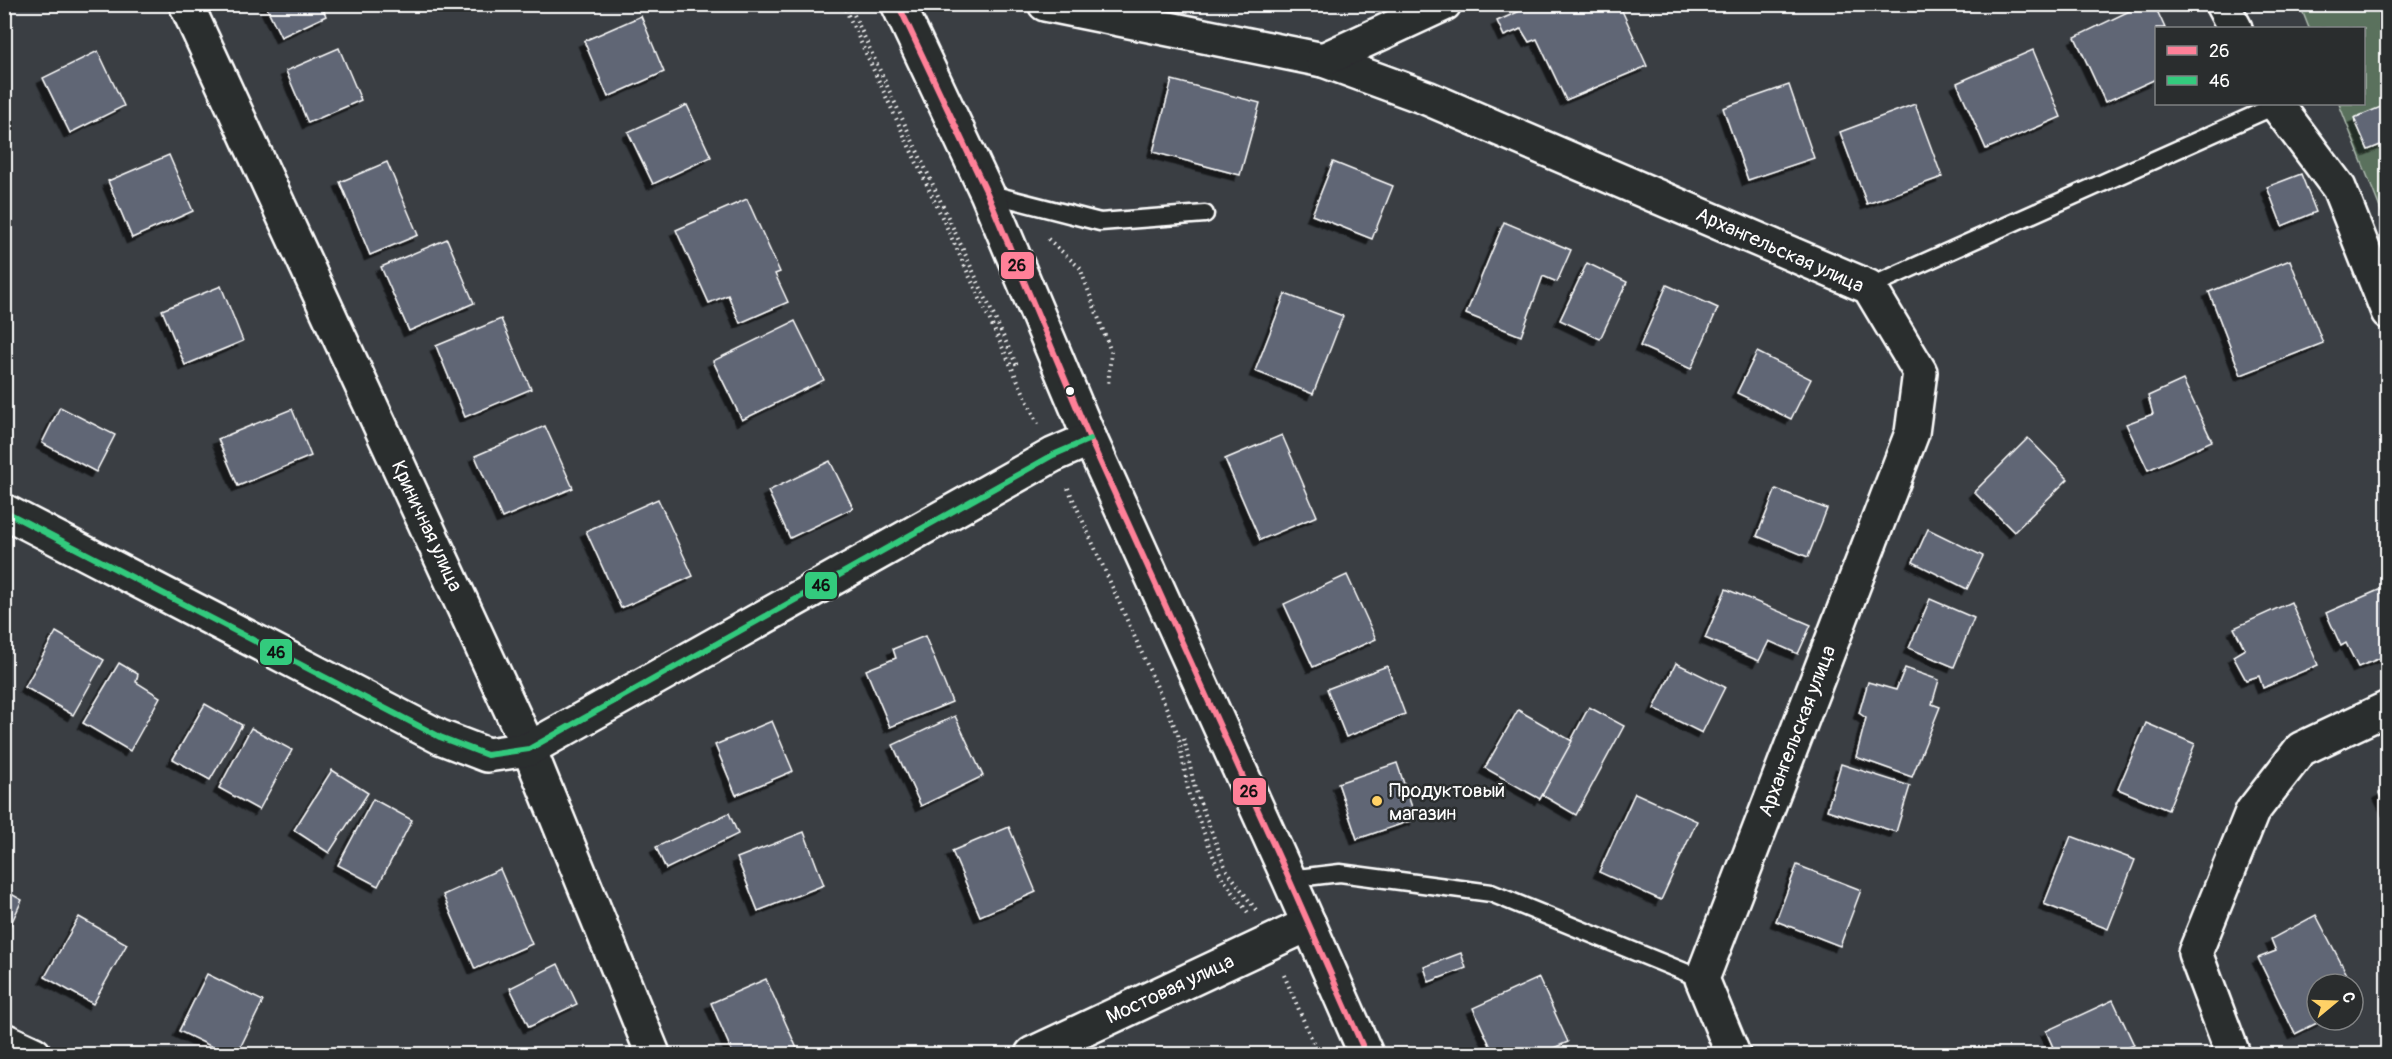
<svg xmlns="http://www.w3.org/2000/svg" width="2392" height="1059" viewBox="0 0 2392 1059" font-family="Pangolin,sans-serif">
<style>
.green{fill:#5a715d;stroke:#acb8ae;stroke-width:1.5}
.building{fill:#606675;stroke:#fff;stroke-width:1.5;filter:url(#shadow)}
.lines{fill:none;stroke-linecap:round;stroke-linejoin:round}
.service-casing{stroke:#fff;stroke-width:21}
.minor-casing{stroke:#fff;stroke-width:38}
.path{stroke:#fff;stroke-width:4;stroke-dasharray:1.5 4.5;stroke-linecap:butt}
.service{stroke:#2a2d2e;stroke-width:16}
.minor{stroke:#2a2d2e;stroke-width:33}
.bus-1-casing{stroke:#2a2d2e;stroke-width:10}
.bus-2-casing{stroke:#2a2d2e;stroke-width:10}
.bus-1{stroke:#ff8098;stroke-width:6}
.bus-2{stroke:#33ca7d;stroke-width:6}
.bus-dot{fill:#fff;stroke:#2a2d2e;stroke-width:2}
.poi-dot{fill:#ffd166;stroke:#2a2d2e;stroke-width:2}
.labels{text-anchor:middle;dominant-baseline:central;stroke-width:5;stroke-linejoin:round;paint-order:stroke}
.street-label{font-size:20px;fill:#fff;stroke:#2a2d2e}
.poi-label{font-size:20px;fill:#fff;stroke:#2a2d2e;text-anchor:start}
.line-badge{stroke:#2a2d2e;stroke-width:2}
.pale-badge-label{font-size:16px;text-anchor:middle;font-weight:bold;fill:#111}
</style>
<defs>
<filter id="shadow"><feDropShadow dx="-5.5" dy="5.5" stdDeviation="0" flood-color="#0009"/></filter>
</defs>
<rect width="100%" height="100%" fill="#3a3e43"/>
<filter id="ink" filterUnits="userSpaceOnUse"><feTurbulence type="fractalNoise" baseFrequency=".0167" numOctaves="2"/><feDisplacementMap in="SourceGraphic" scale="12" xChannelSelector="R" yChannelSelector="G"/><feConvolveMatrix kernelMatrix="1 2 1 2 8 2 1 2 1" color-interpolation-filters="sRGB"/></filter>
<g filter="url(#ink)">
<path class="green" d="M2300 5H2387V226L2339 104H2364V28H2309Z"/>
<g class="building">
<path d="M265 4H321L326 16 281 37Z"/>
<path d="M1536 4H1619L1647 66 1566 100 1537 39 1529 42 1521 29 1504 36 1497 21Z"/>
<path d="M2144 4H2154L2165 28H2156V79L2105 102 2075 37Z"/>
<path d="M641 16 664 72 608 97 584 41Z"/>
<path d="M339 48 361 100 308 123 286 71Z"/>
<path d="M2033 50 2061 117 1986 149 1957 83Z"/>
<path d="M98 51 124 106 70 133 43 78Z"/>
<path d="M1172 80 1260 103 1240 175 1153 152Z"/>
<path d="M1789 85 1814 158 1748 180 1723 108Z"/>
<path d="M1915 104 1942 177 1867 204 1840 132Z"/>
<path d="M2388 104V142L2368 150 2354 118Z"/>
<path d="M687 105 711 157 653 184 628 132Z"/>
<path d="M169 155 193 211 132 238 108 181Z"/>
<path d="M387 162 418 235 370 255 340 182Z"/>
<path d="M1333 162 1393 186 1372 239 1312 215Z"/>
<path d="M2301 174 2316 212 2282 226 2267 187Z"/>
<path d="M747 199 780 272 775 274 788 302 740 323 728 295 709 303 676 230Z"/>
<path d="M1504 222 1571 250 1557 282 1543 276 1521 336 1466 314Z"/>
<path d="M447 239 474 303 409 331 381 267Z"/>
<path d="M2290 260 2323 343 2241 375 2209 292Z"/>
<path d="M1587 263 1627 282 1600 339 1560 320Z"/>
<path d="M1667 285 1718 308 1691 369 1640 346Z"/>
<path d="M221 286 243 341 185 365 162 310Z"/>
<path d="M1285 294 1343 316 1313 394 1255 371Z"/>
<path d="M501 319 531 389 465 417 436 346Z"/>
<path d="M795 321 824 380 742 420 713 361Z"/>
<path d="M1757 352 1811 379 1791 419 1737 393Z"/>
<path d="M2183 380 2212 441 2148 470 2126 424 2153 414 2148 396Z"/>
<path d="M60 407 115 435 96 472 42 443Z"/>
<path d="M292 409 311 456 238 486 218 439Z"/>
<path d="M545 426 573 488 502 518 475 456Z"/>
<path d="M1282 435 1317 516 1260 540 1225 459Z"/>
<path d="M2028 438 2068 479 2014 532 1974 492Z"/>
<path d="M830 461 853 508 790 538 768 491Z"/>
<path d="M1776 489 1827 509 1808 557 1757 536Z"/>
<path d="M658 499 693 576 621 608 586 531Z"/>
<path d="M1928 529 1983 556 1967 589 1913 562Z"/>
<path d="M1347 575 1376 639 1313 667 1284 604Z"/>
<path d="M2388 586V655L2358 667 2346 643 2341 646 2326 613Z"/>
<path d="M1726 589 1811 625 1798 654 1769 641 1759 661 1705 638Z"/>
<path d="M1930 599 1974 618 1954 667 1909 648Z"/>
<path d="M2291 602 2318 665 2263 688 2259 676 2246 680 2233 656 2245 649 2234 628Z"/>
<path d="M56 632 104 660 73 715 25 687Z"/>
<path d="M925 636 952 702 890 727 866 670 896 658 893 649Z"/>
<path d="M119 663 138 674 136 682 160 697 130 751 83 723Z"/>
<path d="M1676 663 1725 687 1702 733 1654 709Z"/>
<path d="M1387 666 1405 714 1346 737 1327 689Z"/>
<path d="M1905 668 1939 680 1932 704 1940 707 1912 777 1856 757 1866 718 1859 713 1868 682 1896 690Z"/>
<path d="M205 704 242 725 210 780 173 759Z"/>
<path d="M1589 707 1624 726 1576 815 1542 795Z"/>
<path d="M1518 710 1572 741 1540 799 1485 768Z"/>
<path d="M955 716 983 776 921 806 893 745Z"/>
<path d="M772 721 793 771 736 795 715 745Z"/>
<path d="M2146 723 2195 744 2168 810 2118 789Z"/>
<path d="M251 728 292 750 259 810 219 788Z"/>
<path d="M1397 763 1416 819 1357 839 1338 783Z"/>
<path d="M1841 764 1910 786 1896 832 1827 810Z"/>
<path d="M332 770 368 793 329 853 294 830Z"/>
<path d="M2388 789V811L2379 793Z"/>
<path d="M1635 793 1697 821 1661 900 1599 872Z"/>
<path d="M373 799 412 820 378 886 338 865Z"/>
<path d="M729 813 738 834 666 869 656 847Z"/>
<path d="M1009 827 1036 892 980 916 952 851Z"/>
<path d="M804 832 824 885 758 911 737 858Z"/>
<path d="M2071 836 2135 860 2108 929 2044 904Z"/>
<path d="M1797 865 1861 890 1840 946 1776 921Z"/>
<path d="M500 869 532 944 475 969 443 895Z"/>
<path d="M4 890 22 900 4 939Z"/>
<path d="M2316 915 2352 984H2317V1020H2323L2295 1034 2258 958 2276 951 2271 939Z"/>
<path d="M79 917 127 944 93 1004 45 977Z"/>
<path d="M1461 953 1466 968 1429 982 1424 967Z"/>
<path d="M558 964 577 1004 529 1027 510 988Z"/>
<path d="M207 974 263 1001 237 1054H227L179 1031Z"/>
<path d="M1539 978 1568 1042 1539 1054H1494L1473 1008Z"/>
<path d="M766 979 799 1053 733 1054 711 1003Z"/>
<path d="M2353 986 2361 1000 2353 1004Z"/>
<path d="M2113 1000 2134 1045 2114 1054H2056L2046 1031Z"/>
</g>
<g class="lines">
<g class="service-casing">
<g id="service">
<path d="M987 193 1100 222 1205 214"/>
<path d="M1869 287 2277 105"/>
<path d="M1289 879 1340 873 1491 893 1702 979"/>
</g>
</g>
<g class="minor-casing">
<g id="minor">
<path d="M186 4 529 749 653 1054"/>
<path d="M898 4 987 193 1090 439 1289 879 1366 1054"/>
<path d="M1045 4 1323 60 1427 98 1869 287 1920 372 1912 433 1702 979 1733 1054"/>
<path d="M2222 4 2235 28"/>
<path d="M1323 60 1444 4"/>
<path d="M2276 104 2339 188 2388 312"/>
<path d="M4 511 440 737 487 755 529 749 1053 455 1090 439"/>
<path d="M4 1040 34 1054"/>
<path d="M1032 1054 1309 924"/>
<path d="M2233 1054 2195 953 2252 812 2301 749 2388 708"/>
</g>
</g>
<g class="path">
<path d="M843 4 1038 424"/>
<path d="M849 4 1018 368"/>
<path d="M1048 239 1080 268 1111 352 1108 386"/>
<path d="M1068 488 1178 734 1189 795 1221 876 1249 914"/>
<path d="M1184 739 1195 789 1226 869 1256 910"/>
<path d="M1284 975 1318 1054"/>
</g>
<use href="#service" class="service"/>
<use href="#minor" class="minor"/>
<g class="bus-1-casing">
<path id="bus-1" d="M898 4 987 193 1090 439 1289 879 1366 1054"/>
</g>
<g class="bus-2-casing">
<path id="bus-2" d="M4 511 440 737 487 755 529 749 1053 455 1090 439"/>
</g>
<use href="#bus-1" class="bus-1"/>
<use href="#bus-2" class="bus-2"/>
</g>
</g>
<circle class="bus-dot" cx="1070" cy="391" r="5"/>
<circle class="poi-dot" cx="1377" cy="801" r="6"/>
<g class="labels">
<g class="street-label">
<text transform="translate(1780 250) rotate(24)">Архангельская улица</text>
<text transform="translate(427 526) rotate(65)">Криничная улица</text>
<text transform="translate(1797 731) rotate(-69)">Архангельская улица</text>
<text transform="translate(1170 989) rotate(-25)">Мостовая улица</text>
</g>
<g class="poi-label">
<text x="1389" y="790">Продуктовый<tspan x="1389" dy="23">магазин</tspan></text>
</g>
</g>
<g class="line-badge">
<rect x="1000" y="251" width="35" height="29" rx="6" fill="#ff8098"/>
<rect x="804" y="571" width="34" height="29" rx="6" fill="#33ca7d"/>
<rect x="259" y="638" width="34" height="28" rx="6" fill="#33ca7d"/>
<rect x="1232" y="777" width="35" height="29" rx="6" fill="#ff8098"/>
</g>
<g class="pale-badge-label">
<text x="1017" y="271">26</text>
<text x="821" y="591">46</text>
<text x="276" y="658">46</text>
<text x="1249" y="797">26</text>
</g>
<rect width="2392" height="1059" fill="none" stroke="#2a2d2e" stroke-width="24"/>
<rect x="12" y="12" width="2368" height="1035" fill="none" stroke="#fff" stroke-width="2" filter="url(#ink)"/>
<rect x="2155" y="27" width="210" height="78" fill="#2a2d2e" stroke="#7f8182" stroke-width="1.5"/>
<rect x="2167" y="46" width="30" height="9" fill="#ff8098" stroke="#7f8182" stroke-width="1.5"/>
<text x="2209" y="57" font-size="18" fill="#ffffff">26</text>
<rect x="2167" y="76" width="30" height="9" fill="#33ca7d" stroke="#7f8182" stroke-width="1.5"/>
<text x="2209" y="87" font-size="18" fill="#ffffff">46</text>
<g transform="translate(2335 1002) rotate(71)"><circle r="28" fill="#2a2d2e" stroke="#7f8182" stroke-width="1.5"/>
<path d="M0-4.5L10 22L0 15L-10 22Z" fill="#ffd166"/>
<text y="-9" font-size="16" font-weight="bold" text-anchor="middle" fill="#ffffff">С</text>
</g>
</svg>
